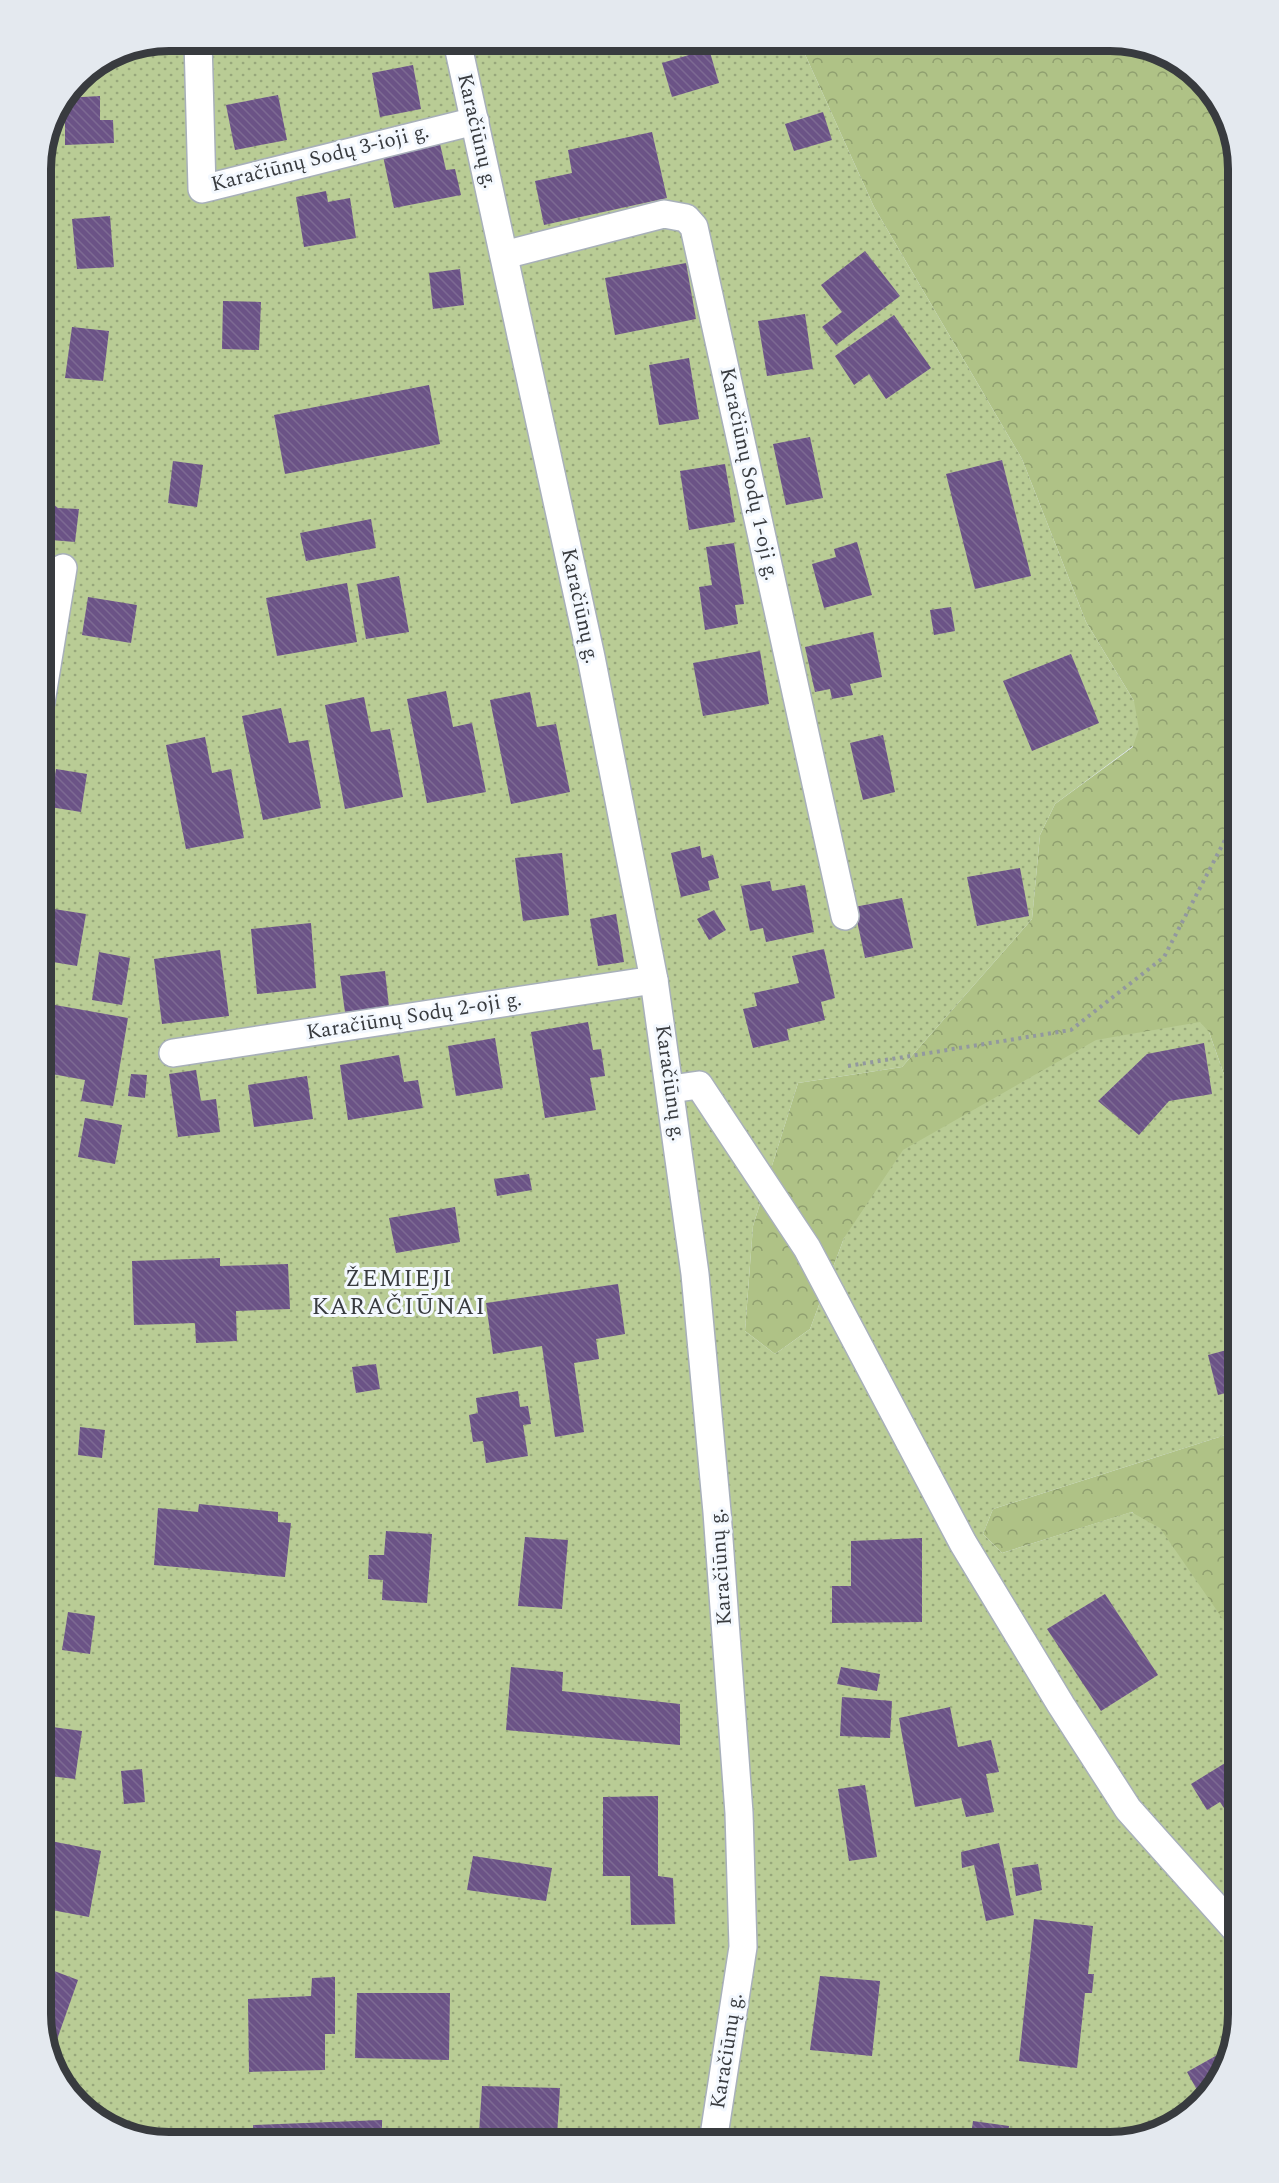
<svg xmlns="http://www.w3.org/2000/svg" width="1279" height="2183" viewBox="0 0 1279 2183" font-family="Spectral,serif">
<style>
.forest{fill:url(#forest-crowns)}
.garden{fill:url(#garden-dots)}
.building{fill:url(#building-back-hatch)}
.lines{fill:none;stroke-linecap:round;stroke-linejoin:round}
.minor-casing{stroke:#a8b0ba;stroke-width:30}
.path{stroke:#92989f;stroke-width:4;stroke-dasharray:3 4.5;stroke-linecap:butt}
.minor{stroke:#fff;stroke-width:27}
.labels{text-anchor:middle;dominant-baseline:central;stroke-width:6;stroke-linejoin:round;paint-order:stroke}
.street-label{font-size:21px;fill:#383b3f;stroke:#f3f8fe}
.quarter-label{font-size:24px;letter-spacing:1.5px;fill:#383b3f;stroke:#f3f8fe}
.rim{fill:none;stroke:#383b3f;stroke-width:8}
</style>
<defs>
<pattern id="forest-crowns" width="20" height="18" patternUnits="userSpaceOnUse" patternTransform="scale(1.5)"><rect width="20" height="18" fill="#afc286"/><path d="M2 6a3 3 0 1 1 6 0M12 15a3 3 0 1 1 6 0" fill="none" stroke="#8f9f6f"/></pattern>
<pattern id="garden-dots" width="8" height="8" patternUnits="userSpaceOnUse" patternTransform="scale(1.5)"><rect width="8" height="8" fill="#b9cc95"/><path d="M2 2h.1M6 6h.1" fill="none" stroke="#97a77b" stroke-width="1.8" stroke-linecap="round"/></pattern>
<pattern id="building-back-hatch" width="6" height="6" patternUnits="userSpaceOnUse" patternTransform="scale(1.5)"><rect width="6" height="6" fill="#6b5386"/><path d="M-1 5l2 2M0 0l6 6M5-1l2 2" fill="none" stroke="#7d6a93"/></pattern>
</defs>
<rect width="100%" height="100%" fill="#e3ebf6"/>
<g class="forest">
<path d="M799 41H1119L1182 62 1225 112 1238 169V1114L1209 1032 844 1238 810 1329 775 1354 745 1331 753 1226 798 1083 902 1067 1032 919 1040 835 1055 804 1133 747 1134 701 1086 622 1022 459 874 207Z"/>
<path d="M41 190 53 278 41 345Z"/>
<path d="M1238 1426V1634L1231 1631 1132 1512 1002 1553 983 1534 993 1509 1235 1432Z"/>
</g>
<path class="garden" d="M169 41H799L874 207 1022 459 1086 622 1134 701 1139 729 1133 746 1055 804 1040 835 1032 919 902 1067 798 1083 753 1226 745 1331 775 1354 810 1329 844 1238 903 1150 1096 1040 1200 1022 1209 1032 1238 1114V1426L1235 1432 993 1509 983 1534 1002 1553 1131 1512 1160 1528 1231 1631 1238 1634V2015L1217 2085 1167 2129 1110 2142H161L98 2121 54 2071 41 2014V345L53 278 41 190V161L50 119 78 78 120 50Z"/>
<g class="building">
<path d="M709 49 719 83 672 97 662 63Z"/>
<path d="M413 65 421 109 380 117 372 73Z"/>
<path d="M278 95 287 140 235 150 226 105Z"/>
<path d="M100 96V120H113L114 143 65 145V98Z"/>
<path d="M823 112 832 140 794 151 785 124Z"/>
<path d="M652 132 667 198 544 225 535 181 572 173 568 150Z"/>
<path d="M440 144 446 170 455 169 461 195 394 208 383 156Z"/>
<path d="M326 191 328 202 350 198 356 238 304 247 296 197Z"/>
<path d="M110 216 114 267 77 269 72 219Z"/>
<path d="M865 251 900 296 836 345 822 327 842 312 821 285Z"/>
<path d="M686 263 696 319 615 335 605 278Z"/>
<path d="M460 269 464 305 433 309 429 273Z"/>
<path d="M223 301 261 302 259 350 222 349Z"/>
<path d="M805 314 813 369 767 376 758 321Z"/>
<path d="M894 315 931 368 886 399 869 374 854 385 835 356Z"/>
<path d="M72 327 109 331 103 381 65 378Z"/>
<path d="M689 358 699 419 659 425 649 365Z"/>
<path d="M429 385 440 444 285 474 274 415Z"/>
<path d="M810 437 823 498 786 505 773 444Z"/>
<path d="M1002 460 1031 576 975 589 946 474Z"/>
<path d="M173 461 203 465 197 507 168 503Z"/>
<path d="M725 464 735 522 689 530 680 471Z"/>
<path d="M41 494 58 508 79 509 75 542 51 540 49 531H41Z"/>
<path d="M371 519 376 548 306 561 300 533Z"/>
<path d="M857 542 872 595 824 608 812 564 836 557 834 549Z"/>
<path d="M734 543 744 604 735 605 738 624 705 630 699 587 712 585 706 547Z"/>
<path d="M399 576 409 632 366 639 357 584Z"/>
<path d="M347 583 357 642 277 656 266 598Z"/>
<path d="M88 597 137 605 131 643 82 635Z"/>
<path d="M951 607 955 631 934 635 930 610Z"/>
<path d="M873 632 882 677 850 684 853 695 832 699 830 689 815 692 805 647Z"/>
<path d="M760 651 769 704 703 716 693 663Z"/>
<path d="M1071 654 1099 723 1032 751 1003 681Z"/>
<path d="M446 691 453 727 472 723 486 792 427 803 407 699Z"/>
<path d="M530 692 537 727 556 724 570 792 511 804 490 700Z"/>
<path d="M364 697 371 732 390 729 403 797 345 809 325 705Z"/>
<path d="M281 708 289 743 308 740 321 808 263 820 242 716Z"/>
<path d="M883 735 895 792 863 800 850 743Z"/>
<path d="M205 737 212 773 231 769 244 838 186 849 166 745Z"/>
<path d="M56 769 87 774 81 812 50 807Z"/>
<path d="M700 846 702 858 713 855 719 878 708 881 710 890 681 897 671 853Z"/>
<path d="M562 853 569 915 523 921 515 858Z"/>
<path d="M1020 868 1029 916 977 926 967 877Z"/>
<path d="M770 881 772 891 805 885 814 932 766 942 763 928 750 931 741 886Z"/>
<path d="M902 898 913 948 865 958 854 907Z"/>
<path d="M41 907 86 914 77 966 41 960Z"/>
<path d="M714 910 726 930 709 940 697 919Z"/>
<path d="M616 914 624 962 598 966 590 919Z"/>
<path d="M311 923 316 988 257 994 251 929Z"/>
<path d="M824 949 835 998 821 1002 825 1020 787 1029 789 1040 753 1048 743 1009 757 1006 754 993 799 983 792 956Z"/>
<path d="M220 950 229 1016 162 1024 154 959Z"/>
<path d="M99 952 130 958 122 1005 92 1000Z"/>
<path d="M385 971 389 1007 345 1012 340 976Z"/>
<path d="M44 1003 128 1018 113 1106 81 1101 85 1080 41 1072V1023Z"/>
<path d="M588 1022 593 1050 601 1049 605 1076 590 1078 596 1110 545 1118 531 1032Z"/>
<path d="M495 1038 503 1088 456 1096 448 1046Z"/>
<path d="M1204 1043 1212 1094 1169 1101 1139 1135 1098 1101 1147 1054Z"/>
<path d="M399 1055 404 1082 418 1080 423 1108 348 1120 340 1065Z"/>
<path d="M196 1070 201 1101 216 1099 220 1132 178 1137 169 1074Z"/>
<path d="M131 1074 147 1075 145 1098 128 1096Z"/>
<path d="M307 1076 313 1119 254 1127 248 1085Z"/>
<path d="M85 1118 122 1125 115 1164 78 1157Z"/>
<path d="M529 1174 532 1190 497 1196 494 1179Z"/>
<path d="M1238 1205V1247L1225 1210Z"/>
<path d="M455 1207 460 1242 396 1253 389 1218Z"/>
<path d="M220 1258V1266L288 1264 290 1309 236 1311 237 1341 196 1343 195 1323 134 1325 132 1261Z"/>
<path d="M618 1284 625 1334 596 1339 599 1359 574 1363 584 1432 555 1437 542 1346 493 1354 486 1303Z"/>
<path d="M1238 1347V1390L1218 1395 1208 1355Z"/>
<path d="M376 1364 380 1389 356 1393 352 1367Z"/>
<path d="M518 1391 520 1407 528 1406 531 1424 523 1425 528 1456 486 1463 483 1441 473 1442 469 1415 478 1413 476 1398Z"/>
<path d="M80 1427 105 1430 102 1458 78 1455Z"/>
<path d="M199 1504 278 1512V1522L291 1523 285 1577 154 1565 158 1508 198 1512Z"/>
<path d="M386 1531 432 1534 427 1603 382 1600 383 1580 368 1579 369 1555H384Z"/>
<path d="M525 1537 568 1540 562 1609 518 1606Z"/>
<path d="M922 1538V1622L832 1623V1586H851V1541Z"/>
<path d="M1105 1594 1158 1675 1101 1711 1047 1629Z"/>
<path d="M68 1612 95 1616 90 1654 62 1650Z"/>
<path d="M511 1667 563 1672 562 1691 680 1704V1745L506 1730Z"/>
<path d="M841 1667 880 1674 877 1691 837 1684Z"/>
<path d="M842 1697 892 1701 890 1738 840 1736Z"/>
<path d="M950 1707 958 1747 991 1740 999 1772 986 1774 994 1812 966 1817 961 1798 915 1807 899 1718Z"/>
<path d="M45 1726 82 1731 75 1779 41 1775Z"/>
<path d="M1230 1760 1238 1771V1814L1231 1819 1220 1802 1207 1810 1191 1784Z"/>
<path d="M142 1769 145 1802 124 1804 121 1771Z"/>
<path d="M865 1785 877 1857 849 1861 838 1789Z"/>
<path d="M658 1796V1876L673 1878 675 1924 631 1925 630 1876H603V1797Z"/>
<path d="M41 1839 101 1851 89 1917 41 1908 48 1866 41 1865Z"/>
<path d="M999 1843 1014 1915 986 1921 974 1865 962 1868 961 1852Z"/>
<path d="M473 1856 552 1868 546 1901 467 1890Z"/>
<path d="M1038 1864 1042 1890 1016 1896 1012 1868Z"/>
<path d="M1034 1919 1093 1926 1088 1974H1094L1092 1993H1085L1077 2068 1019 2061Z"/>
<path d="M41 1966 78 1980 54 2048 48 2046 40 2014Z"/>
<path d="M820 1976 880 1981 872 2056 810 2050Z"/>
<path d="M335 1977V2034H325V2070L249 2072 248 1999 311 1996 312 1978Z"/>
<path d="M357 1993H450L449 2060 355 2058Z"/>
<path d="M1228 2049 1217 2085 1202 2099 1187 2072Z"/>
<path d="M482 2086 560 2088 557 2136 479 2133Z"/>
<path d="M382 2120V2142H254L253 2125Z"/>
<path d="M973 2121 1009 2126 1007 2142H970Z"/>
</g>
<g class="lines">
<g class="minor-casing">
<g id="minor">
<path d="M198 41 202 189 475 121"/>
<path d="M457 41 591 657 654 980 695 1274 717 1512 739 1813 743 1947 713 2142"/>
<path d="M504 255 664 214 686 218 694 227 845 916"/>
<path d="M41 702 63 568"/>
<path d="M173 1053 654 980"/>
<path d="M671 1089 699 1085 807 1248 963 1543 1061 1705 1128 1809 1238 1932"/>
</g>
</g>
<path class="path" d="M848 1066 1071 1030 1164 957 1226 838 1238 771"/>
<use href="#minor" class="minor"/>
</g>
<g class="labels">
<g class="street-label">
<text transform="translate(477 131) rotate(77)">Karačiūnų g.</text>
<text transform="translate(320 158) rotate(-14)">Karačiūnų Sodų 3-ioji g.</text>
<text transform="translate(749 474) rotate(78)">Karačiūnų Sodų 1-oji g.</text>
<text transform="translate(580 606) rotate(78)">Karačiūnų g.</text>
<text transform="translate(414 1016) rotate(-9)">Karačiūnų Sodų 2-oji g.</text>
<text transform="translate(670 1083) rotate(82)">Karačiūnų g.</text>
<text transform="translate(721 1567) rotate(-94)">Karačiūnų g.</text>
<text transform="translate(727 2051) rotate(-81)">Karačiūnų g.</text>
</g>
<g class="quarter-label">
<text x="399" y="1279">ŽEMIEJI<tspan x="399" dy="28">KARAČIŪNAI</tspan></text>
</g>
</g>
<path d="M0 0H1279V2183H0ZM169 51H1110A118 118 0 0 1 1228 169V2014A118 118 0 0 1 1110 2132H169A118 118 0 0 1 51 2014V169A118 118 0 0 1 169 51Z" fill="#e4e9ef" fill-rule="evenodd"/>
<path class="rim" d="M169 51H1110A118 118 0 0 1 1228 169V2014A118 118 0 0 1 1110 2132H169A118 118 0 0 1 51 2014V169A118 118 0 0 1 169 51Z"/>
</svg>
